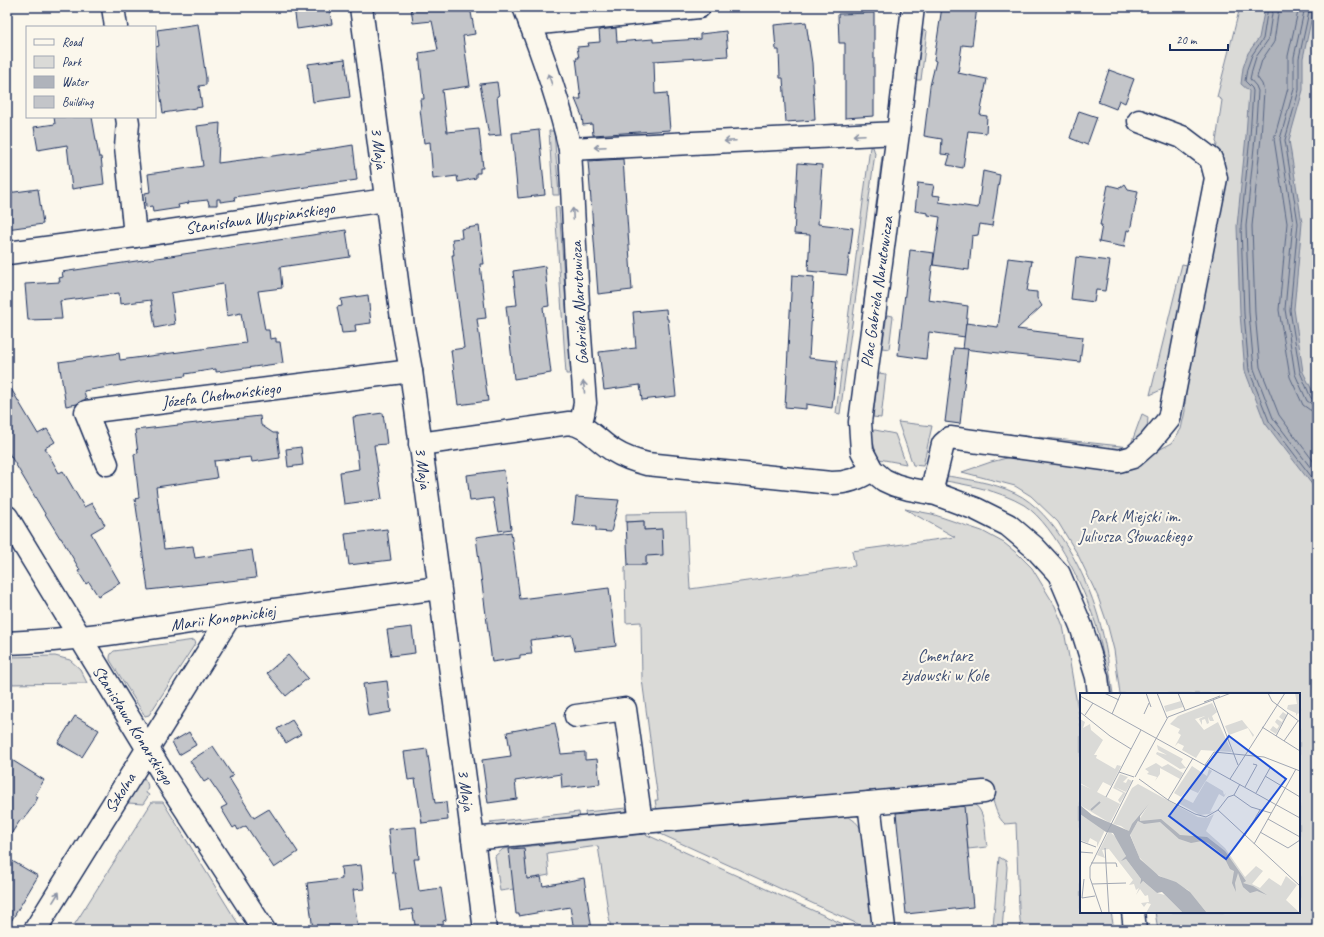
<svg xmlns="http://www.w3.org/2000/svg" width="1324" height="937" viewBox="0 0 1324 937" font-family="Caveat,sans-serif">
<style>
.green{fill:#dadad7;stroke:#7a849a}
.water{fill:#afb3bb;stroke:#747e96}
.lines{fill:none;stroke-linecap:round;stroke-linejoin:round}
.shore{stroke:#566483;stroke-width:1}
.building{fill:#c3c5c9;stroke:#1b2f5e}
.minor-casing{stroke:#1b2f5e;stroke-width:25}
.minor{stroke:#fbf7ec;stroke-width:22}
.oneway{stroke:#8b93a5}
.labels{text-anchor:middle;dominant-baseline:central;stroke-width:4;stroke-linejoin:round;paint-order:stroke}
.street-label{font-size:17px;fill:#1b2f5e;stroke:#fbf7ec}
.park-label{font-size:17px;fill:#415176;stroke:#fbf7ec}
.inset-river{fill:none;stroke:#afb3bb;stroke-width:2}
.inset-road{fill:none;stroke:#a1a7b3;stroke-width:1}
.view{fill:#1d4ed8;fill-opacity:0.15;stroke:#1d4ed8;stroke-width:2}
.inset-edge{fill:none;stroke:#1b2f5e;stroke-width:2}
</style>
<rect width="100%" height="100%" fill="#fbf7ec"/>
<filter id="ink" filterUnits="userSpaceOnUse"><feTurbulence type="fractalNoise" baseFrequency=".025" numOctaves="2"/><feDisplacementMap in="SourceGraphic" scale="8" xChannelSelector="R" yChannelSelector="G"/><feConvolveMatrix kernelMatrix="1 2 1 2 8 2 1 2 1" color-interpolation-filters="sRGB"/></filter>
<g filter="url(#ink)">
<g class="green">
<path d="M1240 7H1317V930H1158L1155 912H1299V694H1120L1114 650 1107 623 1098 597 1078 555 1058 522 1031 496 1015 486 962 472 991 462 1022 454 1139 460 1172 443 1181 429 1185 411V390L1217 143 1216 142 1222 100 1217 97Z"/>
<path d="M923 30 927 31 921 80H916Z"/>
<path d="M549 131H554L559 195H553Z"/>
<path d="M870 147H873L875 153 840 414 836 413Z"/>
<path d="M886 152 865 334 860 333 882 156Z"/>
<path d="M555 207H559L571 374H566Z"/>
<path d="M1182 264 1192 266 1163 389 1150 395Z"/>
<path d="M887 315 893 316 889 349 882 348Z"/>
<path d="M878 373 886 374 881 418 873 417Z"/>
<path d="M1142 414 1148 417 1147 431 1127 451 1100 452 1009 434 1130 447Z"/>
<path d="M898 422 932 426 923 466 913 465Z"/>
<path d="M875 430 895 434 906 464 879 459 876 453 870 431Z"/>
<path d="M941 475C966 479 992 482 1015 493 1055 512 1086 575 1098 616 1106 642 1109 668 1113 694H1109C1106 673 1103 652 1098 631 1087 595 1057 526 1024 505 998 490 969 485 940 480Z"/>
<path d="M905 509 932 514 982 531 1004 543 1019 555 1032 568 1055 606 1063 626 1069 657 1081 727V912H1111L1114 930H1021L1019 909 1016 823 1005 824C997 817 995 807 992 797L658 817 655 800H658L642 679 641 622 626 623 625 568 628 565H646V556L662 529 644 530V521L626 522V514L686 513 690 589 855 566 852 551 955 537Z"/>
<path d="M194 640 196 643 195 644 149 715 145 716 110 660C110 656 110 654 114 651Z"/>
<path d="M55 656 70 660 80 669 87 683 7 684V657Z"/>
<path d="M142 778H144C148 784 149 786 146 793L149 795 143 804 128 803 127 801 139 781Z"/>
<path d="M963 801C987 802 984 828 987 847L968 849Z"/>
<path d="M152 802H163L242 930H71Z"/>
<path d="M627 808 626 813 587 824 585 812Z"/>
<path d="M579 812 581 825 500 826 490 822Z"/>
<path d="M845 815C853 819 858 823 862 831L877 930H871L654 831Z"/>
<path d="M645 834 856 930H611L598 846 547 853 549 875 513 882 514 889 500 891 495 856 503 849Z"/>
<path d="M999 857 1006 861 1007 867 1002 930H976V929L993 927Z"/>
</g>
<path class="water" d="M1265 7H1314L1303 58V90L1289 140 1302 223 1294 309 1303 372 1315 396 1317 397V491L1265 423 1245 371 1240 314 1237 226 1246 136 1249 91 1241 84 1243 68 1248 53 1259 38Z"/>
<g class="lines">
<g class="shore">
<path d="M1268 7 1263 39 1252 55 1247 69 1245 81 1252 88 1253 91 1250 137 1241 226 1244 314 1249 370 1269 421 1317 484"/>
<path d="M1273 7 1268 40 1256 57 1252 70 1250 79 1256 86 1258 91 1255 137 1246 226 1249 313 1254 369 1273 418 1317 476"/>
<path d="M1279 7 1274 42 1262 60 1257 77 1262 84 1264 91 1261 137 1252 226 1255 313 1260 367 1279 415 1317 466"/>
<path d="M1299 7 1288 56V88L1274 139 1287 223 1279 310 1290 377 1303 405 1310 410 1317 411"/>
<path d="M1305 7 1294 57V89L1280 139 1293 223 1285 309 1295 374 1307 401 1312 404 1317 405"/>
<path d="M1310 7 1299 58V90L1285 140 1298 223 1290 310 1300 372 1311 398 1317 400"/>
</g>
</g>
<g class="building">
<path d="M294 7H329L332 24 297 29Z"/>
<path d="M411 7H470L475 34 463 36 470 86 442 90 447 132 479 129 483 168H480V173H476V178L458 182 457 176 433 179 430 142 424 143 420 109H421L420 99H424L419 53 438 50 432 21 413 23Z"/>
<path d="M942 7H977L972 46 962 45 958 73 987 79 980 115 987 116 986 133 968 131 963 168 947 165 950 155 941 154 942 139 924 136 930 86 936 61 934 60Z"/>
<path d="M874 13V116L845 118V43H839L838 14Z"/>
<path d="M806 22 812 63 815 120 786 122 783 78H780L779 50H776L774 25Z"/>
<path d="M198 24 206 78V85L199 86 202 107 163 113 155 55V47L159 46 157 30Z"/>
<path d="M616 28 617 42 653 39V42L700 39V34L726 31 728 56 654 61 655 94 667 93 670 130 593 135 592 124 583 125 582 116 575 99H581L576 58H579L577 47 589 46 588 43 600 42 599 30Z"/>
<path d="M345 59 350 97 313 102 308 64Z"/>
<path d="M1109 70 1134 79 1125 103 1119 100 1116 109 1098 102Z"/>
<path d="M497 82 499 96H497L501 135 489 136 480 84Z"/>
<path d="M1079 111 1097 117 1087 145 1070 138Z"/>
<path d="M54 117H92L99 157H101L104 184 72 189 67 145 38 150 34 127 55 124Z"/>
<path d="M220 123 218 163 335 148 353 145 357 180 234 197 235 200 220 202V199H217V205H209L208 200 188 202 189 203 178 205 179 208 153 212 152 206 146 207 145 193 150 192 148 174 203 166 197 126Z"/>
<path d="M539 130 545 195 518 198 512 133Z"/>
<path d="M623 159 632 290 598 294 588 161Z"/>
<path d="M798 163 822 165 818 224 853 228 847 275 808 271 810 235 794 234Z"/>
<path d="M983 171 1000 175 992 226 980 224 978 235 972 236 969 270 933 265 940 217 928 215V213L915 211 918 183 934 185 932 195 940 196 939 202 978 208Z"/>
<path d="M1125 184 1128 189 1138 191 1130 231 1127 230 1124 247 1099 242 1102 225H1100L1108 185 1120 188Z"/>
<path d="M38 189 43 224 7 229V193Z"/>
<path d="M479 226 484 264H480L486 318 477 319 488 401 458 405 451 350 464 348 452 255H454L452 239 462 238 461 229Z"/>
<path d="M346 230 350 257 280 267 282 288 258 291 265 330H269L270 339 276 338V342H280L283 363 216 372V369L185 374 186 376 151 380 84 391 86 399 77 404 66 406 59 362 119 353 120 360 246 343 241 313 227 316 223 284 171 293 175 324 155 328 151 300 120 304 119 293 60 301 62 319 28 320 25 284 60 282 59 278 63 277 62 272Z"/>
<path d="M910 250 934 253 928 300 968 306 965 337 929 332 926 359 898 355Z"/>
<path d="M1076 257 1110 261 1105 291 1096 290 1094 302 1071 299Z"/>
<path d="M1008 258 1032 261 1027 291 1037 292V298L1042 306 1017 329 1083 337 1080 362 963 349 966 323 998 327Z"/>
<path d="M545 266 549 306 543 307 551 373 514 379 506 306 517 305 513 271Z"/>
<path d="M792 275 814 277 809 358 837 361 832 408 806 404V409L785 407Z"/>
<path d="M368 295 371 323 355 325 356 332 342 333 337 307 342 306 341 299Z"/>
<path d="M666 309 667 319H668L676 396 642 400 640 385 604 390 599 352 636 348 633 312Z"/>
<path d="M954 348 968 349 960 424 945 422Z"/>
<path d="M7 382 38 434 47 429 55 442 45 448 59 473 63 471 84 507 92 503 105 525 91 533 120 583 98 596 89 582 86 584 78 571 80 570 61 538H60L44 512 7 450Z"/>
<path d="M383 413 387 444 374 445 382 499 344 504 340 472 359 469 353 417Z"/>
<path d="M260 416 261 425 273 433H277L280 458 252 462 251 457 214 461 217 478 156 487 164 549 193 546 195 558 252 550 256 578 148 590 135 499 139 498 134 454 138 453 135 430 170 426Z"/>
<path d="M301 447 303 465 288 467 286 449Z"/>
<path d="M504 470 511 529 499 531 493 498 470 501 467 475Z"/>
<path d="M576 497 619 500 611 532 596 531V527L573 525Z"/>
<path d="M644 521V530L662 529 663 555 646 556V565H628L626 522Z"/>
<path d="M387 529 391 560 349 565 345 534Z"/>
<path d="M511 532 520 599 609 588 616 646 575 651 572 635 530 640 532 654 520 655V658L492 662 476 537Z"/>
<path d="M412 627 415 653 391 656 387 630Z"/>
<path d="M288 655 308 678 286 696 267 673Z"/>
<path d="M387 681 391 712 368 716 363 684Z"/>
<path d="M75 716 99 730 82 757 58 743Z"/>
<path d="M292 720 301 734 286 743 277 729Z"/>
<path d="M555 723 561 754 585 752V760L597 759 600 784 562 788 561 774 515 781 517 799 488 803 482 760 511 756 507 732Z"/>
<path d="M189 732 196 745 179 755 172 742Z"/>
<path d="M213 746 233 776 229 778 254 818 269 809 298 852 274 868 246 826 238 830 236 826 233 828 221 808 227 805 209 779 204 782 190 761Z"/>
<path d="M427 749 435 803 446 802 448 820 422 823 415 779 408 780 404 752Z"/>
<path d="M7 757 44 780 35 795 38 797 34 805 23 820 21 819 7 840Z"/>
<path d="M964 806 973 907 906 914 896 813Z"/>
<path d="M416 827 419 859H414L419 891 441 888 446 920 443 921 444 930H416L412 909 400 911 395 873H393L388 829Z"/>
<path d="M524 848 527 879 541 877 543 886 584 878 592 930H574L570 907 519 916V914H516L509 849Z"/>
<path d="M7 858 38 876 7 928Z"/>
<path d="M361 865 364 889 353 890 358 930H313L307 883 342 879 341 867Z"/>
</g>
<g class="lines">
<g class="minor-casing">
<g id="minor">
<path d="M113 7 116 27"/>
<path d="M361 7 403 327 411 371 485 930"/>
<path d="M524 7C542 53 559 100 570 149L579 323 585 403 583 414 580 425"/>
<path d="M913 7 898 133 860 422 862 451 872 470 884 480 895 485 909 489 936 494 976 509 1008 525 1034 547 1059 574 1081 626 1097 677 1099 694"/>
<path d="M530 24 699 7"/>
<path d="M127 117 128 123 126 147 135 236"/>
<path d="M570 149 898 133"/>
<path d="M8 253 135 236 386 200"/>
<path d="M420 444 569 423C587 425 599 442 614 451 625 458 635 461 647 464L831 483C847 483 858 479 872 470"/>
<path d="M107 464 86 412 411 371"/>
<path d="M931 493 943 444 950 438 1119 461 1133 457 1150 442 1169 419 1216 178 1211 159 1182 137 1139 121"/>
<path d="M7 517 166 779 264 930"/>
<path d="M7 643C82 640 155 627 229 616 299 606 369 598 439 588"/>
<path d="M576 716 625 709 641 822"/>
<path d="M869 803 984 792"/>
<path d="M473 839 641 822 869 803 884 928"/>
<path d="M1133 912 1135 930"/>
<path d="M35 930 230 616"/>
</g>
</g>
<use href="#minor" class="minor"/>
</g>
<defs><path id="oneway-shaft" d="M-6 0H5M1.5-3L5.5 0L1.5 3" fill="none" stroke-width="1.6" stroke-linecap="round" stroke-linejoin="round"/></defs>
<g class="oneway">
<use href="#oneway-shaft" transform="translate(550 79) rotate(-109)"/>
<use href="#oneway-shaft" transform="translate(859 135) rotate(177)"/>
<use href="#oneway-shaft" transform="translate(730 141) rotate(177)"/>
<use href="#oneway-shaft" transform="translate(600 147) rotate(177)"/>
<use href="#oneway-shaft" transform="translate(573 214) rotate(-93)"/>
<use href="#oneway-shaft" transform="translate(584 387) rotate(-95)"/>
<use href="#oneway-shaft" transform="translate(56 897) rotate(-58)"/>
</g>
</g>
<g class="labels">
<g class="street-label">
<text transform="translate(379 148) rotate(83)">3 Maja</text>
<text transform="translate(260 218) rotate(-8)">Stanisława Wyspiańskiego</text>
<text transform="translate(877 292) rotate(-82)">Plac Gabriela Narutowicza</text>
<text transform="translate(579 303) rotate(-93)">Gabriela Narutowicza</text>
<text transform="translate(221 395) rotate(-7)">Józefa Chełmońskiego</text>
<text transform="translate(423 468) rotate(83)">3 Maja</text>
<text transform="translate(223 618) rotate(-8)">Marii Konopnickiej</text>
<text transform="translate(133 725) rotate(58)">Stanisława Konarskiego</text>
<text transform="translate(466 790) rotate(82)">3 Maja</text>
<text transform="translate(120 793) rotate(-58)">Szkolna</text>
</g>
<g class="park-label">
<text x="1135" y="516">Park Miejski im.<tspan x="1135" dy="20">Juliusza Słowackiego</tspan></text>
<text x="945" y="655">Cmentarz<tspan x="945" dy="20">żydowski w Kole</tspan></text>
</g>
</g>
<g transform="translate(1080 693)">
<rect width="220" height="220" fill="#fbf7ec"/>
<path d="M215 0 220 1V22L218 20 216 23V20L207 16 208 12 217 11ZM101 8 103 14 86 19 84 13ZM132 10 137 19 132 23 134 28H130L128 24 129 30 127 31 125 26 122 27V32L119 26 125 23 115 26 124 37 138 29 152 59 121 57 116 65 102 57 104 53 98 50 95 53 101 42 98 40 100 36 90 31 98 23ZM203 19 207 22 196 41 190 37 193 33 197 36 199 33 195 29 197 26 202 29 203 27 199 24ZM0 26 5 29 3 35 10 31 11 37 23 47 14 62H17L16 65 35 76 37 72 41 73 31 93 23 89 17 99 40 111 30 130 0 112V91L11 96 0 90ZM162 27 174 42 171 48 173 44 168 35 149 42 145 33ZM77 52 103 66 101 69 106 75 100 76 76 61 77 59 87 62 78 57ZM76 70 82 74 88 71 103 80 100 86 80 75V81L75 88 77 84 67 81 69 79 65 76ZM112 73 127 83 129 76 132 78 118 100 109 96 107 100 108 96 101 104 94 100ZM40 81 48 84 43 89 46 90 48 86 52 88 46 99 35 94 46 100 40 110 38 107 43 100 33 95ZM126 88 143 98 144 102 146 100 144 104 139 101 130 119 134 118 129 121 120 122 98 110 103 105 113 110ZM58 91 118 124 127 125 134 121 126 138 145 155 165 184 176 173 183 178 172 191 180 195 189 185 201 193 206 183 217 192 206 207 220 220H127L108 197 74 180 59 164 50 141 69 111 49 139 41 133 33 131 52 95ZM0 121 25 137 17 154V149L10 145 8 150 0 147ZM29 138 40 148 46 163 43 167 46 166 61 186 60 190 63 188 77 200 85 202 103 220H66L71 211 67 210 64 214 61 210 69 209 68 202 65 203 60 196 56 202 59 195 56 197 54 191 49 192 53 187 29 156 22 157 25 165 17 162Z" fill="#dadad7"/>
<path d="M69 111 60 123V128L81 126 100 142 127 144 145 158 166 188 163 190 173 193 187 202 177 198 170 200 163 194 158 180 155 190 156 199 152 190 154 178 150 176 143 162 128 150 122 148 111 150 99 146 80 129 64 131 58 128 50 142 60 166 79 183 96 189 110 199 127 220H103L82 199 77 200 63 188 60 191 61 186 46 166 41 168 46 163 33 140 26 139 0 121V112L12 122 49 138 52 131Z" fill="#afb3bb"/>
<path class="inset-river" d="M11 117 20 109"/>
<path class="inset-road" d="M24 0 39 7M66 0 71 14M77 0 87 25M98 0 105 17M188 0 192 8 220 29M0 3 220 125M133 7 158 72M124 9 140 3M0 19 30 43 51 56M32 21 41 0M64 21 69 10M5 22 13 10M182 34 220 58M196 43 208 20M204 48 218 28M125 72 134 59 184 64 220 78M39 79 54 84M185 83 220 104M55 84 88 24 151 0M59 86 88 107 115 121 126 124 138 117M150 86 205 0M165 94 177 72 173 71M176 100 190 75M154 102 171 114 191 120M154 102 160 91M26 104 61 37M88 107 113 65M138 117 220 193M138 117 148 104 154 102M188 126 220 144M180 139 208 155 220 147M165 142 180 117M0 148 16 154M174 151 216 76M25 155 29 220M0 159 13 160M11 170H36L37 174M4 186 2 205 15 203M12 191 46 190M22 220 10 185V174L53 87"/>
<path class="view" d="M149 43 206 86 146 166 89 123Z"/>
<rect width="220" height="220" class="inset-edge"/>
</g>
<rect width="1324" height="937" fill="none" stroke="#fbf7ec" stroke-width="24"/>
<rect x="12" y="12" width="1300" height="913" fill="none" stroke="#1b2f5e" stroke-width="1.5" filter="url(#ink)"/>
<rect x="26" y="26" width="130" height="92" fill="#fbf7ec" stroke="#a1a7b3"/>
<rect x="34" y="39" width="20" height="6" fill="#fbf7ec" stroke="#a1a7b3"/>
<text x="62" y="46" font-size="12" fill="#1b2f5e">Road</text>
<rect x="34" y="56" width="20" height="12" fill="#dadad7" stroke="#a1a7b3"/>
<text x="62" y="66" font-size="12" fill="#1b2f5e">Park</text>
<rect x="34" y="76" width="20" height="12" fill="#afb3bb" stroke="#a1a7b3"/>
<text x="62" y="86" font-size="12" fill="#1b2f5e">Water</text>
<rect x="34" y="96" width="20" height="12" fill="#c3c5c9" stroke="#a1a7b3"/>
<text x="62" y="106" font-size="12" fill="#1b2f5e">Building</text>
<path d="M1170 44v6h58v-6" fill="none" stroke="#1b2f5e" stroke-width="2"/>
<text x="1176" y="44" font-size="12" fill="#1b2f5e" stroke="#fbf7ec" stroke-width="3" paint-order="stroke">20 m</text>
</svg>
